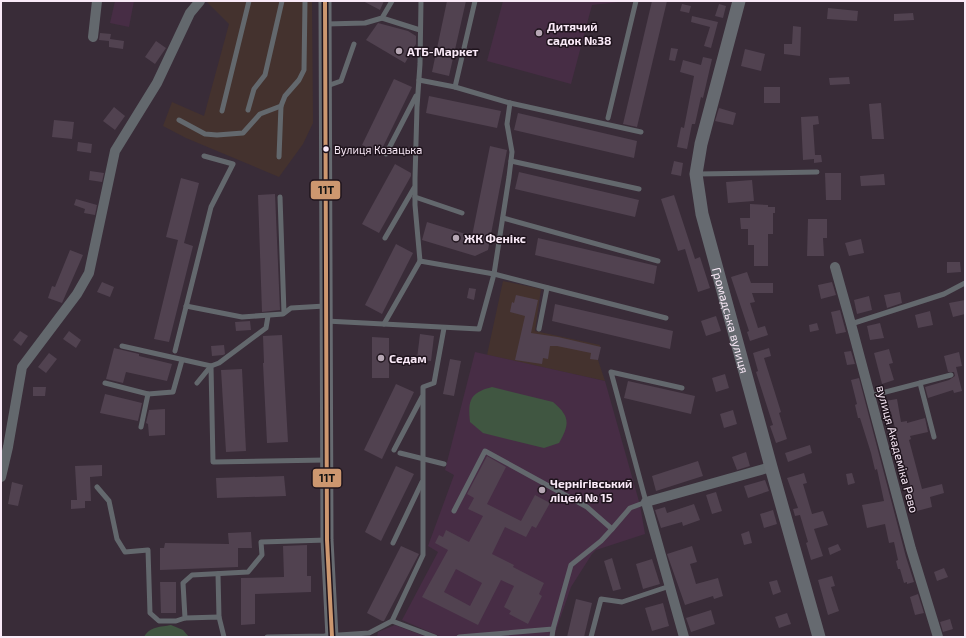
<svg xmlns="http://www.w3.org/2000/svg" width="966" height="638" viewBox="0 0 966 638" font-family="'Exo 2',sans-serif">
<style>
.industrial{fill:#44322e}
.built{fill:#472d45}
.green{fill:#405641}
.building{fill:#514250;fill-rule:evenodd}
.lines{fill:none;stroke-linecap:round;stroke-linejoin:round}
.lane{stroke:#63686d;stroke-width:5}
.street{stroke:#63686d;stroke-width:10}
.secondary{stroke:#666a70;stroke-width:13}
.bus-1-casing{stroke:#1f141d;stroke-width:7}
.bus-1{stroke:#cd976f;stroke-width:4}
.poi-dot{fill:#b6a7b4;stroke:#1f141d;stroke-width:1.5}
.bus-dot{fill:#f9e9f7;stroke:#1f141d;stroke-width:1.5}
.labels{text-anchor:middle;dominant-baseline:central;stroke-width:3;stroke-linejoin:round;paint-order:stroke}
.bus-label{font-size:11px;fill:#f9e9f7;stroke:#1f141d;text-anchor:start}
.poi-label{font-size:12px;font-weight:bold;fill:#f9e9f7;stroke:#1f141d;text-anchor:start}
.street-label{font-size:12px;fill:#f9e9f7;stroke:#1f141d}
.line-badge{stroke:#1f141d;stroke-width:1.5}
.pale-badge-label{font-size:11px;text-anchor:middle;font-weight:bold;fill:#111}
</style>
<rect width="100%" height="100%" fill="#392c38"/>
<g class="industrial">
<path d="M208 1H312L313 123 303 144 279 177 186 138 163 126 172 102 204 116 229 24 207 2Z"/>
<path d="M503 281 541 289 535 331 600 345 598 360 605 381 487 355Z"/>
</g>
<g class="built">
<path d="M115 1H134L129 27 110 23Z"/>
<path d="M503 1H628L592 5 571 84 487 61Z"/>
<path d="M475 352 605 381 640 505 645 534 596 550 592 554 571 587 554 636 441 637 402 620 438 552 428 546 454 475 445 470Z"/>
<path d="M395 625 427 637H377L378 632Z"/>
</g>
<g class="green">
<path d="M492 387 553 402C571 417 569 425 559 443L544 448 483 433 470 422C468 401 469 393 492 387Z"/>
<path d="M171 625 183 630 189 637H144C150 626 161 627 171 625Z"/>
</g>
<g class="building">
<path d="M363 1H384L380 10Z"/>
<path d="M447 1H466L449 76 432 72Z"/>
<path d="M652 1H667L637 127 623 124Z"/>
<path d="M682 4 691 6 689 13 680 11Z"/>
<path d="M719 4 726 6 723 18 715 16Z"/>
<path d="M828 8 858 11 857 21 827 19Z"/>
<path d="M913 13 914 20 894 21V14Z"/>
<path d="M692 16 718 22 711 48 704 46 710 27 691 22Z"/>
<path d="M378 23 408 31 416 36V44L405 63 366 40Z"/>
<path d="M793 26 801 27 800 56 784 54V44H792Z"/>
<path d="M100 33 111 34 110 39 124 41 123 49 109 47V41L99 40Z"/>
<path d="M156 41 166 48 155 64 145 57Z"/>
<path d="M671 48 678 49 675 61 669 60Z"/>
<path d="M745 49 765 54 761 71 741 66Z"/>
<path d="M703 57 712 59 703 98 701 97 695 124H692L687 149 677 147 681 127 684 128 694 76 680 72 683 60 701 65Z"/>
<path d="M849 77 850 84 830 85 829 78Z"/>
<path d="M394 79 412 87 380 153 362 145Z"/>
<rect x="764" y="87" width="16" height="16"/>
<path d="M429 96 501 111 497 128 426 113Z"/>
<path d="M881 103 884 139H872L869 104Z"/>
<path d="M114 107 125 116 115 130 103 121Z"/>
<path d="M719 108 736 113 733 125 715 121Z"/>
<path d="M518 113 637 141 634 158 514 130Z"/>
<path d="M818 116 819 124 813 125 815 155H821L822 162 814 163V159L803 160 801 117Z"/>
<path d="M54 120 74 122 72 139 52 137Z"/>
<path d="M78 142 92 144 91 153 77 151Z"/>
<path d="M490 146 507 150 488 250 475 256 422 240 427 222 472 236Z"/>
<path d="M674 161 683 163 681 176 671 174Z"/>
<path d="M395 164 411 173V176L379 233 362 224Z"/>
<path d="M90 171 104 173 102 182 89 180Z"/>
<path d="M519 172 639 200 635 217 515 189Z"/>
<path d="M825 173H841V200H826Z"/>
<path d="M884 174 885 185 861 186 860 176Z"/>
<path d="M181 178 199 183 184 243 193 246 169 342 154 339 178 240 166 237Z"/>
<path d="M752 180 754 201 728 203 726 182Z"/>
<path d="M275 194 280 310 262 312 258 195Z"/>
<path d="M674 195 695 259 700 257 710 288 698 292 685 249 678 251 661 199Z"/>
<path d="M76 199 97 205 95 215 84 213 85 209 74 205Z"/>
<path d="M750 204 768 205V207H775V213H773V234H768V266H754V245H748V229H741L740 218H750Z"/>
<path d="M808 219H827V238H823L824 256H807Z"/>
<path d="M538 238 657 266 654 284 535 255Z"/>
<path d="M861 239 864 253 849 256 845 243Z"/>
<path d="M396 244 413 253 382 314 365 305Z"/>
<path d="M70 250 83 255 62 303 48 298 52 286 55 287Z"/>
<path d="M947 262H960L961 272 947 273Z"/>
<path d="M747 272 751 283H773V293H752L755 302 750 303 758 328 765 326 768 335 750 341 747 332 749 331 731 277Z"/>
<path d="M102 282 114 287 110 297 97 292Z"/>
<path d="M832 282 836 295 821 299 818 285Z"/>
<path d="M469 288 476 289 474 300 467 298Z"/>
<path d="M900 292 902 303 887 308 884 295Z"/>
<path d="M516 295 538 300 531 333 558 337 601 347 598 360 590 359 591 353 557 346H550L548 359 543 358 542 364 515 360 525 316 510 312 512 302 514 303Z"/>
<path d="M869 296 872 310 857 314 854 300Z"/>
<path d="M965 300V314L953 317 949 303Z"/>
<path d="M555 304 673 331 670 349 552 321Z"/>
<path d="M840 310 846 332 836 334 831 312Z"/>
<path d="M930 311 933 325 918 328 915 315Z"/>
<path d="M716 316 721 331 706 336 701 321Z"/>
<path d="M250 321 251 330 236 331 235 322Z"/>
<path d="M817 323 819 330 810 332 809 325Z"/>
<path d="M880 323 884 338 870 340 867 326Z"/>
<path d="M20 331 28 336 21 346 13 340Z"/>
<path d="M69 331 81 340 76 348 63 339Z"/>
<path d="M420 334 434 336 431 361 417 359Z"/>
<path d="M282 335 288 442 267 443 263 363H264L263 336Z"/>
<path d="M372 337 389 338V378H372Z"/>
<path d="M224 345 225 354 223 355 212 356 211 346Z"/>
<path d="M114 348 139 354V356L172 364 167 381 126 372 123 383 106 379Z"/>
<path d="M769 348 771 356 764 358 781 412 779 413 787 439 776 443 770 426 773 425 756 372 758 371 753 353Z"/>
<path d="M889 349 893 363 889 364 894 380 882 384 874 353Z"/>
<path d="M851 351 855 364 847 365 844 352Z"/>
<path d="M959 352 962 366 956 367 962 391 954 393 953 390 928 398 925 387 949 380 955 376 954 372H948L944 356Z"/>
<path d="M49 353 57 359 46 373 38 367Z"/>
<path d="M450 359 461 361 454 396 443 394Z"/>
<path d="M242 369 246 451 226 452 221 370Z"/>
<path d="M725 374 729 388 716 392 712 378Z"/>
<path d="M859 378 906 557 914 582 907 584V582L904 583 900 569H898L896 561 898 560 894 542 889 543 885 524 867 528 862 505 884 501 877 469 875 470 871 453 860 418H858L855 405 857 404 851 380Z"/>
<path d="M628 381 695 396 691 414 624 398Z"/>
<path d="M396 384 414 392 382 459 364 450Z"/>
<path d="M33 387H46L45 396H33Z"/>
<path d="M105 394 142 403 138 421 100 413Z"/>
<path d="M897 399 901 422 907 421V423L925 418 928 432 910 436 911 439 909 440 922 489 942 484 944 493 930 497 932 507 917 511 905 465H904L891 412 887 413 885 401Z"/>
<path d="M165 409V435L149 436 148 424 146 423 149 410Z"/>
<path d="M733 410 737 424 724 428 720 414Z"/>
<path d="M810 445 812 453 788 462 785 453Z"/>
<path d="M746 452 750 466 737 470 732 457Z"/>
<path d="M487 456 506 467 487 504 521 521 535 495 550 503 536 528 532 526 526 537 505 527 492 554 514 565 513 567 544 583 539 594 542 596 528 624 509 614 511 611 504 607 514 586 501 580 478 625 422 597 448 550 435 543 439 535 443 537 446 530 469 542 483 516 468 509 474 498 467 494ZM456 569 482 583 470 606 444 592Z"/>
<path d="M698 461 703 476 656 491 652 476Z"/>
<path d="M102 465V476L90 477 91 501H85V508L71 509V500H77L75 466Z"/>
<path d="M396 466 414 474 381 541 365 532Z"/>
<path d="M804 473 807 483 803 484 812 514 823 511 828 525 814 529 823 556 811 560 806 543 808 542 800 515 795 516 793 509 798 508 787 478Z"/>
<path d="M852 473 855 483 848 485 846 474Z"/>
<path d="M284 476 286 496 217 498 216 478Z"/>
<path d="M765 480 769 491 748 498 744 486Z"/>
<path d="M12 482 23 485 18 506 8 504Z"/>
<path d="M716 492 722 511 712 514 706 495Z"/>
<path d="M694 504 700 520 683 526 682 522 661 528 655 510 665 507 667 513Z"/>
<path d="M773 510 777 524 764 528 760 514Z"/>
<path d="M749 531 752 543 744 545 741 534Z"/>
<path d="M251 532 252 548H238V567L160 570V548H164L165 543 229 544 228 533Z"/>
<path d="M838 544 841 550 830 555 828 548Z"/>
<path d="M307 545V576H311V592L255 594V624L241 625V578L284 577 283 546Z"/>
<path d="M401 546 419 554 384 621H382L367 613Z"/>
<path d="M692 546 697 562 690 564 696 584 718 578 723 596 714 599 713 596 685 605 667 554Z"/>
<path d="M612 558 621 589 613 591 604 561Z"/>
<path d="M652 559 660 584 643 589 636 564Z"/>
<path d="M944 568 948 577 937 581 934 572Z"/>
<path d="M832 576 835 586 831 587 839 611 828 615 818 580Z"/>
<path d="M777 580 781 592 773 595 769 582Z"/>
<path d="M160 582H176V613H161Z"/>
<path d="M918 594 924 613 915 615 910 597Z"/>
<path d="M576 599 592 603 584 637H567Z"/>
<path d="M663 603 669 626 652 631 645 608Z"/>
<path d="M711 610 715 624 691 632 686 618Z"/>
<path d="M787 613 791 624 779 628 775 617Z"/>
<path d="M950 619 953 629 943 632 940 622Z"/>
</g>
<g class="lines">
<g class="lane">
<path d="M382 18 420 30"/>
<path d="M326 24 365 23 382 18 392 1"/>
<path d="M327 86 341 81 354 44"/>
<path d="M455 87 475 1"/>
<path d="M510 103 641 132"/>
<path d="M248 110 254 89 265 75 282 1"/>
<path d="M222 111 249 1"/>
<path d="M608 118 636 1"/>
<path d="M179 120 205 134 217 135 243 133 260 114 281 106"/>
<path d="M386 154 416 96"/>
<path d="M279 157 281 106 285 96 299 80 304 70 305 1"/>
<path d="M511 161 639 189"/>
<path d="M697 174 817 172"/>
<path d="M280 197 284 313"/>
<path d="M415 197 462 213"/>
<path d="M503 218 658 261"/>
<path d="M385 238 414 188"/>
<path d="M420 261 415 205V178L417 107 420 64 421 1"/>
<path d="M186 306 242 317 283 314 291 308 325 306"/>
<path d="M326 321 479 329 494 274 509 177 512 152 507 124 510 103 455 87 419 80"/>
<path d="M384 324 420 261 494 274 666 318"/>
<path d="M851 324 944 294 965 283"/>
<path d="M539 329 547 288"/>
<path d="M122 346 211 366 213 462 326 460"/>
<path d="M175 351 211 207 233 164 204 156"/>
<path d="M105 383 148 394 173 392 182 360"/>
<path d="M197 383 211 366 219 363 266 328 268 316"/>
<path d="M920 383 934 437"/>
<path d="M870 396 951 375"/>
<path d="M141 427 148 394"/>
<path d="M394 450 422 397"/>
<path d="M400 453 444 464"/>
<path d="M97 487 109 501 117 539 125 552 148 550 150 613 159 621H176L185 618 183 583 192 575 248 572 262 555 261 542 327 540"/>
<path d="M454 511 485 451 587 507 612 529 601 541 571 565 553 629 459 637"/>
<path d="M612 529 630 508 646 502 611 372 682 388"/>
<path d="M393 543 422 482"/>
<path d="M218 574 219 617"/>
<path d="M185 618 219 617 224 637"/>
<path d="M392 621 435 637"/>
<path d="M267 637 324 636 369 633 392 621 423 555V387L434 383 444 328"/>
<path d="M552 637 553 629"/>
<path d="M591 637 601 599 622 602 670 586"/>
</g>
<g class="street">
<path d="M93 37 97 1"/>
<path d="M835 267 851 324 911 549 938 637"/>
<path d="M1 477 8 447 22 367 77 294 89 273 115 151 157 83 190 13 200 1"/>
<path d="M684 637 646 502 771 467"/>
</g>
<g class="secondary">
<path d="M325 1 327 540 332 637"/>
<path id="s1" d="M739 1 701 144 696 174 702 214 771 467 819 637"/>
</g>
<g class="bus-1-casing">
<path id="bus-1" d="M325 1 327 540 332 637"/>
</g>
<use href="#bus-1" class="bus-1"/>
</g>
<g class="poi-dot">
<circle cx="539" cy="33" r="4"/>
<circle cx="399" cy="51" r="4"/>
<circle cx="456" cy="238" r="4"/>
<circle cx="381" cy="358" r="4"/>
<circle cx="542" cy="490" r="4"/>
</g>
<circle class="bus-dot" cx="326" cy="149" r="3.5"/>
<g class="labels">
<g class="bus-label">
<text x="334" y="149">Вулиця Козацька</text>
</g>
<g class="poi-label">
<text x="547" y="26">Дитячий<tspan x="547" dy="14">садок №38</tspan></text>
<text x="407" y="51">АТБ-Маркет</text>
<text x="464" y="238">ЖК Фенікс</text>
<text x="389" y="358">Седам</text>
<text x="550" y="483">Чернігівський<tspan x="550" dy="14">ліцей № 15</tspan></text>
</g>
<g class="street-label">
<text stroke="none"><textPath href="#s1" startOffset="329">Громадська вулиця</textPath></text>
<text transform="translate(898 449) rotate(75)">вулиця Академіка Рево</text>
</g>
</g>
<g class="line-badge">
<rect x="310" y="180" width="31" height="20" rx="4" fill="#cd976f"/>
<rect x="312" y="468" width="30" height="20" rx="4" fill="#cd976f"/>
</g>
<g class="pale-badge-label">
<text x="326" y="194">11Т</text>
<text x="327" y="482">11Т</text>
</g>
<rect width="966" height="638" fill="none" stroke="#f9e9f7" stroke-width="4"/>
</svg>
